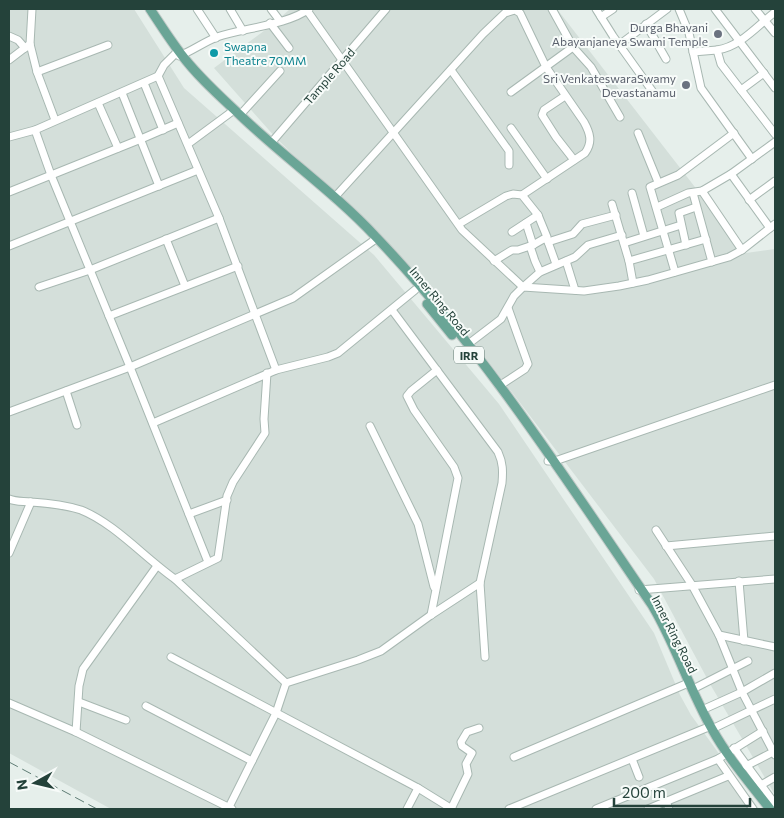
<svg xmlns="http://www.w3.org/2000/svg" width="784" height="818" viewBox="0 0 784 818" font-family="Commissioner,sans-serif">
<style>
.built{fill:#d4dfda}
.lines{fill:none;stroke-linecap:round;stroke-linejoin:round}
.minor-casing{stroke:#a8b8b2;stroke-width:9}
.major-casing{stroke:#c2cac8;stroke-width:11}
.minor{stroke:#fff;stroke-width:7}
.major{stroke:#6aa596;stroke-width:9}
.rail{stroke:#5f7d75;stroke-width:1;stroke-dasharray:10 5;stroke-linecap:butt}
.worship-dot{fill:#6b7280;stroke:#f7fbf9;stroke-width:2}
.culture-dot{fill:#0f9aa8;stroke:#f7fbf9;stroke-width:2}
.labels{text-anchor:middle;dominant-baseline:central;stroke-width:4;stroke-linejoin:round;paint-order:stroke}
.shield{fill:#f7fbf9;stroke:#637a73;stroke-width:1}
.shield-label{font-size:11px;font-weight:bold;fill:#24423a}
.worship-label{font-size:12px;fill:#5b616d;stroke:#f7fbf9;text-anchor:end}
.culture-label{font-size:12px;fill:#0d838f;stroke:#f7fbf9;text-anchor:start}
.street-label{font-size:12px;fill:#24423a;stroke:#f7fbf9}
</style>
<rect width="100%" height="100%" fill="#e6efeb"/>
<g class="built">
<path d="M9 9H134L184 88 374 255 499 404 654 633 680 695 691 715 759 809H111L9 753Z"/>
<path d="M290 9H557L746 253 775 249V795L710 684 654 579 438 295 276 138 214 68 272 25Z"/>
</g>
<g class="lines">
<g class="minor-casing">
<g id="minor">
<path d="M32 9 30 44 37 72 55 120"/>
<path d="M197 9 216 38"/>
<path d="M230 9 243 31"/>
<path d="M271 9 280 21"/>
<path d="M306 9 462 230 523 287 540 272 575 257 588 245 622 235"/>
<path d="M596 9 613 36 653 92"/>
<path d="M679 9 689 33 701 88 752 159"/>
<path d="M715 9 775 88"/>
<path d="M755 9 775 33"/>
<path d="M601 17 613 9"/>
<path d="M270 23 289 48"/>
<path d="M646 24 666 59"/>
<path d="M9 36 18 40 25 48"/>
<path d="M619 45 667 9"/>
<path d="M573 47 591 67 620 117"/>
<path d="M693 52 717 50"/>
<path d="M179 56C192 51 204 42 217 37 244 28 287 25 309 9"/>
<path d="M9 60 30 44"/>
<path d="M451 70 509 151V165"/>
<path d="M37 72 108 45"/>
<path d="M764 73 741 90 775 134"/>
<path d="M158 76 219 218 276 370"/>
<path d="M144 83 163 130"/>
<path d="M741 90 721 64 717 50C740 47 758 25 775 12"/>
<path d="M511 92 573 47 552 9"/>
<path d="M122 93 159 186"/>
<path d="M565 96 544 110 542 115 556 137 574 160"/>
<path d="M98 103 118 148"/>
<path d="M240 115 280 71"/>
<path d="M511 128 547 179"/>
<path d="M35 130 51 175 130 367 208 562"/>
<path d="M638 133 658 182"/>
<path d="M9 137 35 130 158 76 164 65 176 53"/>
<path d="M271 143 386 9"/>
<path d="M188 144 230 113"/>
<path d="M731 174 770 228"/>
<path d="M702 191 742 250"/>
<path d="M9 192 141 139 178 123"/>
<path d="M632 193 644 236"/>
<path d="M693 193 712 262"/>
<path d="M334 198 483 34 505 13 515 10 520 13 546 67 584 122C590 133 593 142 585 153L522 195"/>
<path d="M749 200 775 181"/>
<path d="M612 204 629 261 633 283"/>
<path d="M657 207 688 193 702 191 731 174 775 142"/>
<path d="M526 223 533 245"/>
<path d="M459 224 506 196 513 194 522 195 538 215"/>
<path d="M166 239 185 286"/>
<path d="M547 239 556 264"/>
<path d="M548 242 573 234 582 224 616 215"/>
<path d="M624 243 681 225"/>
<path d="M686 245 679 213 696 207"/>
<path d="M9 246 198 170"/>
<path d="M530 246 535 261 540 272"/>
<path d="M494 261 512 250H518L533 245 547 237 538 215 512 232"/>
<path d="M566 261 575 290"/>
<path d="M629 261 706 239"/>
<path d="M675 272 650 187 678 175 734 133"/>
<path d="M39 287 90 270 219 218"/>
<path d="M392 310 498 452C503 463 503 471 502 483L480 583 485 657"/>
<path d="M109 316 238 266"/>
<path d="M467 345 501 319 514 296 523 287 584 291 619 286 648 280 729 257 742 250 775 224"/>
<path d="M499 386 525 369 528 364 508 308"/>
<path d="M66 391 77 425"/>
<path d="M9 412 130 367 293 298 373 241 376 236"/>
<path d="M153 423 276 370 328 357 338 353 415 290"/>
<path d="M370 426 418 524 434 587"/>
<path d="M548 461H555L775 385"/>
<path d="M9 499C16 502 23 501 31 502 46 503 68 506 81 510 114 523 145 558 175 579L286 683"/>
<path d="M189 514 227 500"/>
<path d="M656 530 692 585 719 635 742 692 775 755"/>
<path d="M666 546 775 536"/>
<path d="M9 553 31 502"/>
<path d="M175 579 218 558 227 496 233 482 265 433 264 419 267 373"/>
<path d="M739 581 744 641"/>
<path d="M639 590 775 579"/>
<path d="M431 615 458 478 454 467 414 410 407 396 411 391 437 370"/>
<path d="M719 635 775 647"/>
<path d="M171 657 418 788 452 809"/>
<path d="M693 689 748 661"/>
<path d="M79 702 126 720"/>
<path d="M9 703 76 732 232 809"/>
<path d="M146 706 252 761"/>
<path d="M702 710 742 692 775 673"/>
<path d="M712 729 775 699"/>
<path d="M76 732 79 686 83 669 157 566"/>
<path d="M734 748 775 804"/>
<path d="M514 757 686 684"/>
<path d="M632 759 639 777"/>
<path d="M718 759 753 809"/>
<path d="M746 766 775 751"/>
<path d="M761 785 775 777"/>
<path d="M666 801 669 809"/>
<path d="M229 807 276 713 286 683 358 660 381 651 431 615 480 583"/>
<path d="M407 809 418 788"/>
<path d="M451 809 468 774 466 764 472 753 462 746 461 742 467 732 479 728"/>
<path d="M509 809 706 728"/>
<path d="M596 809 718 759 763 731"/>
<path d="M648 809 728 776"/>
</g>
</g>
<g class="major-casing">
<g id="major">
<path d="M150 9C160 24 170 40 181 54 198 77 221 97 241 116 285 158 335 193 376 237 482 348 566 479 652 605 676 645 689 689 712 729 728 758 750 783 770 809"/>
<path d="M427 304 452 335"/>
</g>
</g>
<use href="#minor" class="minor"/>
<use href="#major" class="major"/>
<path class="rail" d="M9 762 97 809"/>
</g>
<g class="worship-dot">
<circle cx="718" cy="34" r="5"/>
<circle cx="686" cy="85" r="5"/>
</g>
<circle class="culture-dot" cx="214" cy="53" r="5"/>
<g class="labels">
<rect class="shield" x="454" y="346.5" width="30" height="17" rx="4"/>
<g class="shield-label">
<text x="469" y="355">IRR</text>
</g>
<g class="worship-label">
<text x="708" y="27">Durga Bhavani<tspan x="708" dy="14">Abayanjaneya Swami Temple</tspan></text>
<text x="676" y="78">Sri VenkateswaraSwamy<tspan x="676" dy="14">Devastanamu</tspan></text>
</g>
<g class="culture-label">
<text x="224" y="46">Swapna<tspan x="224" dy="14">Theatre 70MM</tspan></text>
</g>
<g class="street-label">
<text transform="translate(329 76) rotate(-49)">Tample Road</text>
<text transform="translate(440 301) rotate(50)">Inner Ring Road</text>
<text transform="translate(675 634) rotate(63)">Inner Ring Road</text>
</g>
</g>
<rect width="784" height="818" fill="none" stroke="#24423a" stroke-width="20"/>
<g transform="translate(35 783) rotate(262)" stroke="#f7fbf9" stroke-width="4" paint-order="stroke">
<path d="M0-4L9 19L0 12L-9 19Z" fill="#24423a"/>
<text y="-8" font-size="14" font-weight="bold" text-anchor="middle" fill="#24423a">N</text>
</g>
<path d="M614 798v8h136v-8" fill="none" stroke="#24423a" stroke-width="2.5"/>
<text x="622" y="798" font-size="15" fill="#24423a" stroke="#f7fbf9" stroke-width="4" paint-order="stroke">200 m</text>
</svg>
